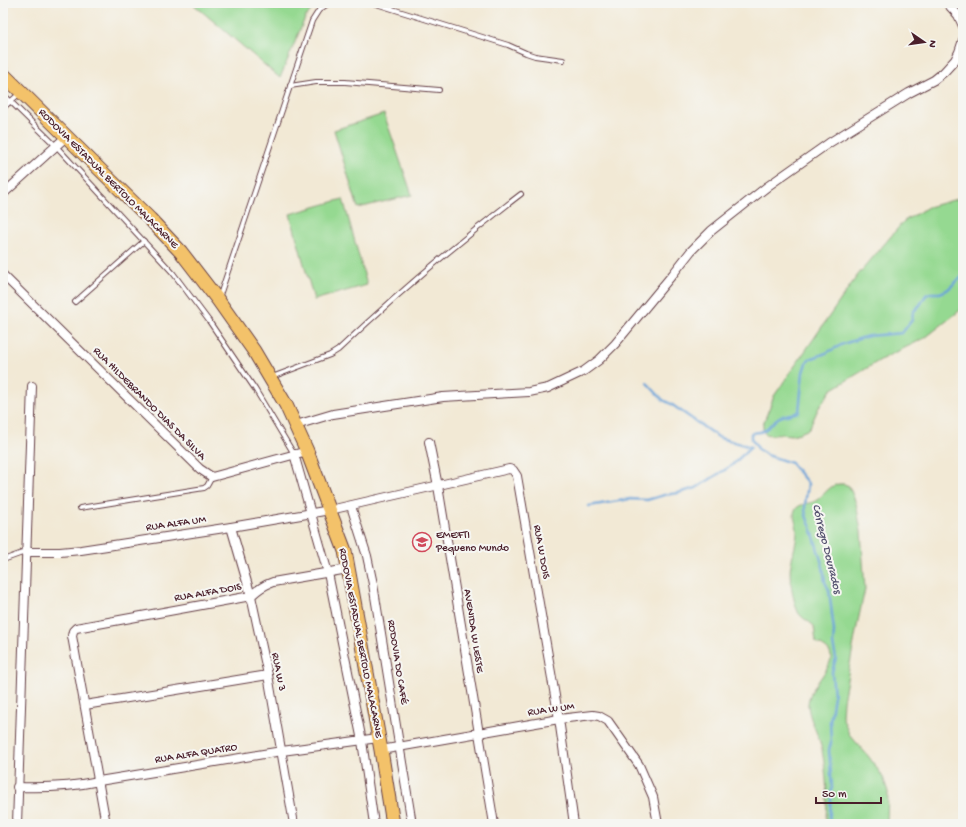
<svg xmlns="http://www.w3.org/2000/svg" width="966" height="827" viewBox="0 0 966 827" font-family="'Gochi Hand',sans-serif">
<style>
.green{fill:#95d991;stroke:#707c5e}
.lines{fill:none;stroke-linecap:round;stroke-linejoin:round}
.stream{stroke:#69a2d8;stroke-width:2.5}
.service-casing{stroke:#633d44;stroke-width:6}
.minor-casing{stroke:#633d44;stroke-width:10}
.primary-casing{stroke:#633d44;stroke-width:15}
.service{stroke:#fff;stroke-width:4}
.minor{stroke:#fff;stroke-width:8}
.primary{stroke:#f3c26a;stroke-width:13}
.labels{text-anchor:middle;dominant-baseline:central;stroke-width:4;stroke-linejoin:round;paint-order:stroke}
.street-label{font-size:11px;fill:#4a1f2b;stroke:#f6f6f2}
.poi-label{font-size:11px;fill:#4a1f2b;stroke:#f6f6f2;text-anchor:start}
.water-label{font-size:12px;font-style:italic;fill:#565370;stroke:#f6f6f2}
</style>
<rect width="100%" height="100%" fill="#f6f6f2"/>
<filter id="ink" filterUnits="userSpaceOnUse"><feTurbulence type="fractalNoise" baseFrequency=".025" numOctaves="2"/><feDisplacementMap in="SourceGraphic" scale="8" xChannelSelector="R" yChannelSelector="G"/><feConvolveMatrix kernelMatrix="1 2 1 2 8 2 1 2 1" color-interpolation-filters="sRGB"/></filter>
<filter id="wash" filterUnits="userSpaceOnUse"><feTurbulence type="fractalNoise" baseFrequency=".012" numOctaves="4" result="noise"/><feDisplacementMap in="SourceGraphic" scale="16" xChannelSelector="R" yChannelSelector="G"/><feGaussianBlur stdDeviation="0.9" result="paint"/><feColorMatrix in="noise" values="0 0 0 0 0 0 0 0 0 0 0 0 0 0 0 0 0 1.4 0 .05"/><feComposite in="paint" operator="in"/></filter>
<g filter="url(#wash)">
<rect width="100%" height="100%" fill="#f2e9d5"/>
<g class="green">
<path d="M192 3H317L305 18 280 78Z"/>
<path d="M384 114 412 195 358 208 334 130Z"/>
<path d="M963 190V308L925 338 882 359 831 390 818 409 810 427 807 430 800 433 791 435 781 434 771 435 765 434 763 429V424L774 396 857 276 904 221 928 207 957 199Z"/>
<path d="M343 199 367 285 314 300 290 214Z"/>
<path d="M838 484H844L849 486 856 503 861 531 865 589 858 621 843 701 842 716 849 734 869 757 883 777 888 792 887 824H825C829 801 826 765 820 742 816 730 809 718 808 705 808 686 836 667 830 653 828 648 820 645 816 642L814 626C809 621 801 618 798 612 793 600 788 575 791 564 793 552 797 542 797 531 797 524 792 516 795 510 800 502 810 505 817 500 825 494 828 487 838 484Z"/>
</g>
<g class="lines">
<g class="stream">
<path d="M647 383 663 400 671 404 688 416 712 433 720 438 751 447"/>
<path d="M589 506 630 499 647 500 664 495 678 493 696 488 731 466 751 447"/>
<path d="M829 824 832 787 829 750 831 743 830 721 834 696 832 672 836 658 833 644 834 631 829 590 825 582 823 567 811 527C801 508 806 503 808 484L807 482 791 463 767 455 759 450 751 438V434C754 432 756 433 760 432 767 431 772 422 778 418 784 414 793 414 799 412L803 372 806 363 810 359 826 353 843 344 868 336 902 333 912 320 913 312 920 305 926 295 931 293H940L947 290 963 276"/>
</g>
</g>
</g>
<g filter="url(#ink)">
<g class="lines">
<g class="service-casing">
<g id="service">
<path d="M373 3 508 45 526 53 535 56 563 60"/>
<path d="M290 86 316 82H345L439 90"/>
<path d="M3 94 56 146 173 273 209 321 255 389 294 454"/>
<path d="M3 108 19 94"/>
<path d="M219 298 312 21 319 10 329 3"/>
<path d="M75 302 144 241"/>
<path d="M272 377 330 355 338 350C396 295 457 243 521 194"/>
<path d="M80 508 204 488 207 486 212 477"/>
<path d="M3 560 25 552"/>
</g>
</g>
<g class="minor-casing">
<g id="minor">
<path d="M947 3 958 15 963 26"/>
<path d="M3 194 67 136"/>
<path d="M3 275 200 469 212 477 307 451"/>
<path d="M296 425 333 414 443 397 529 392 548 388 584 371 599 360 615 344 673 274 691 251 711 231 768 186 829 143 909 93 934 80 944 72 955 60 959 52 963 40"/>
<path d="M429 442 438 486 494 824"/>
<path d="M294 454 328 573 362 741 374 824"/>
<path d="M351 506 367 556 373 584 412 824"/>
<path d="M231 527 251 596 268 675 294 824"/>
<path d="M25 552H60L81 550 231 527 330 510 509 469 513 470 517 476 559 719 574 824"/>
<path d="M85 705 268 675"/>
<path d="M381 750 559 719 593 715 599 716 608 721 639 765 653 797 658 824"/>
<path d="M17 787C45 788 71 787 99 781L282 751 378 738"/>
<path d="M17 824 32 386"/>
<path d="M106 824 72 636 73 631 76 628 251 596C258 589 264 585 273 582L348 569"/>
</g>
</g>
<g class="primary-casing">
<path id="primary" d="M3 74 150 219 181 252 218 300 254 351 286 405 307 451 345 551 381 750 393 824"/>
</g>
<use href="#service" class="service"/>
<use href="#minor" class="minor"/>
<use href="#primary" class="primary"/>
</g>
</g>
<defs>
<g id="school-ring" transform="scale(1)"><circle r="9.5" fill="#f6f6f2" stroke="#d1495b" stroke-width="1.5"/><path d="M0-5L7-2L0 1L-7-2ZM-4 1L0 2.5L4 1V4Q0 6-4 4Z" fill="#d1495b"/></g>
</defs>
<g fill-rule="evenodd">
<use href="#school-ring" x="422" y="542"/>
</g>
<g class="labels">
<g class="street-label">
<text transform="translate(108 179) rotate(45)">RODOVIA ESTADUAL BERTOLO MALACARNE</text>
<text transform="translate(149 404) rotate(45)">RUA HILDEBRANDO DIAS DA SILVA</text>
<text transform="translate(176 524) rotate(-8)">RUA ALFA UM</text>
<text transform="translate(541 552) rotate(80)">RUA W DOIS</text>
<text transform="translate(208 593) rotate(-10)">RUA ALFA DOIS</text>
<text transform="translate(473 631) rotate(81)">AVENIDA W LESTE</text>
<text transform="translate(360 643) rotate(79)">RODOVIA ESTADUAL BERTOLO MALACARNE</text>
<text transform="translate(397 662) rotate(81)">RODOVIA DO CAFÉ</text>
<text transform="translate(278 672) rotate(79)">RUA W 3</text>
<text transform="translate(551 710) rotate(-8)">RUA W UM</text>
<text transform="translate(196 754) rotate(-9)">RUA ALFA QUATRO</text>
</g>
<g class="poi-label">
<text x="436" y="536">EMEFTI<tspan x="436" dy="13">Pequeno Mundo</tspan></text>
</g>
<g class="water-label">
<text transform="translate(826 549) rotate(76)">Córrego Dourados</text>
</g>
</g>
<rect width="966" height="827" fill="none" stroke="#f6f6f2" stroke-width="16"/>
<g transform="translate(924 42) rotate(103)" stroke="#f6f6f2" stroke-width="3" paint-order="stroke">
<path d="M0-3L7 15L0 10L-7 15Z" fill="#4a1f2b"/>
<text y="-6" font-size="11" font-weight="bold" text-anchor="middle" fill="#4a1f2b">N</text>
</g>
<path d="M816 797v6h65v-6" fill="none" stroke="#4a1f2b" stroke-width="2"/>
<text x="822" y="797" font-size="12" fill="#4a1f2b" stroke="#f6f6f2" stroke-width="3" paint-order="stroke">50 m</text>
</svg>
